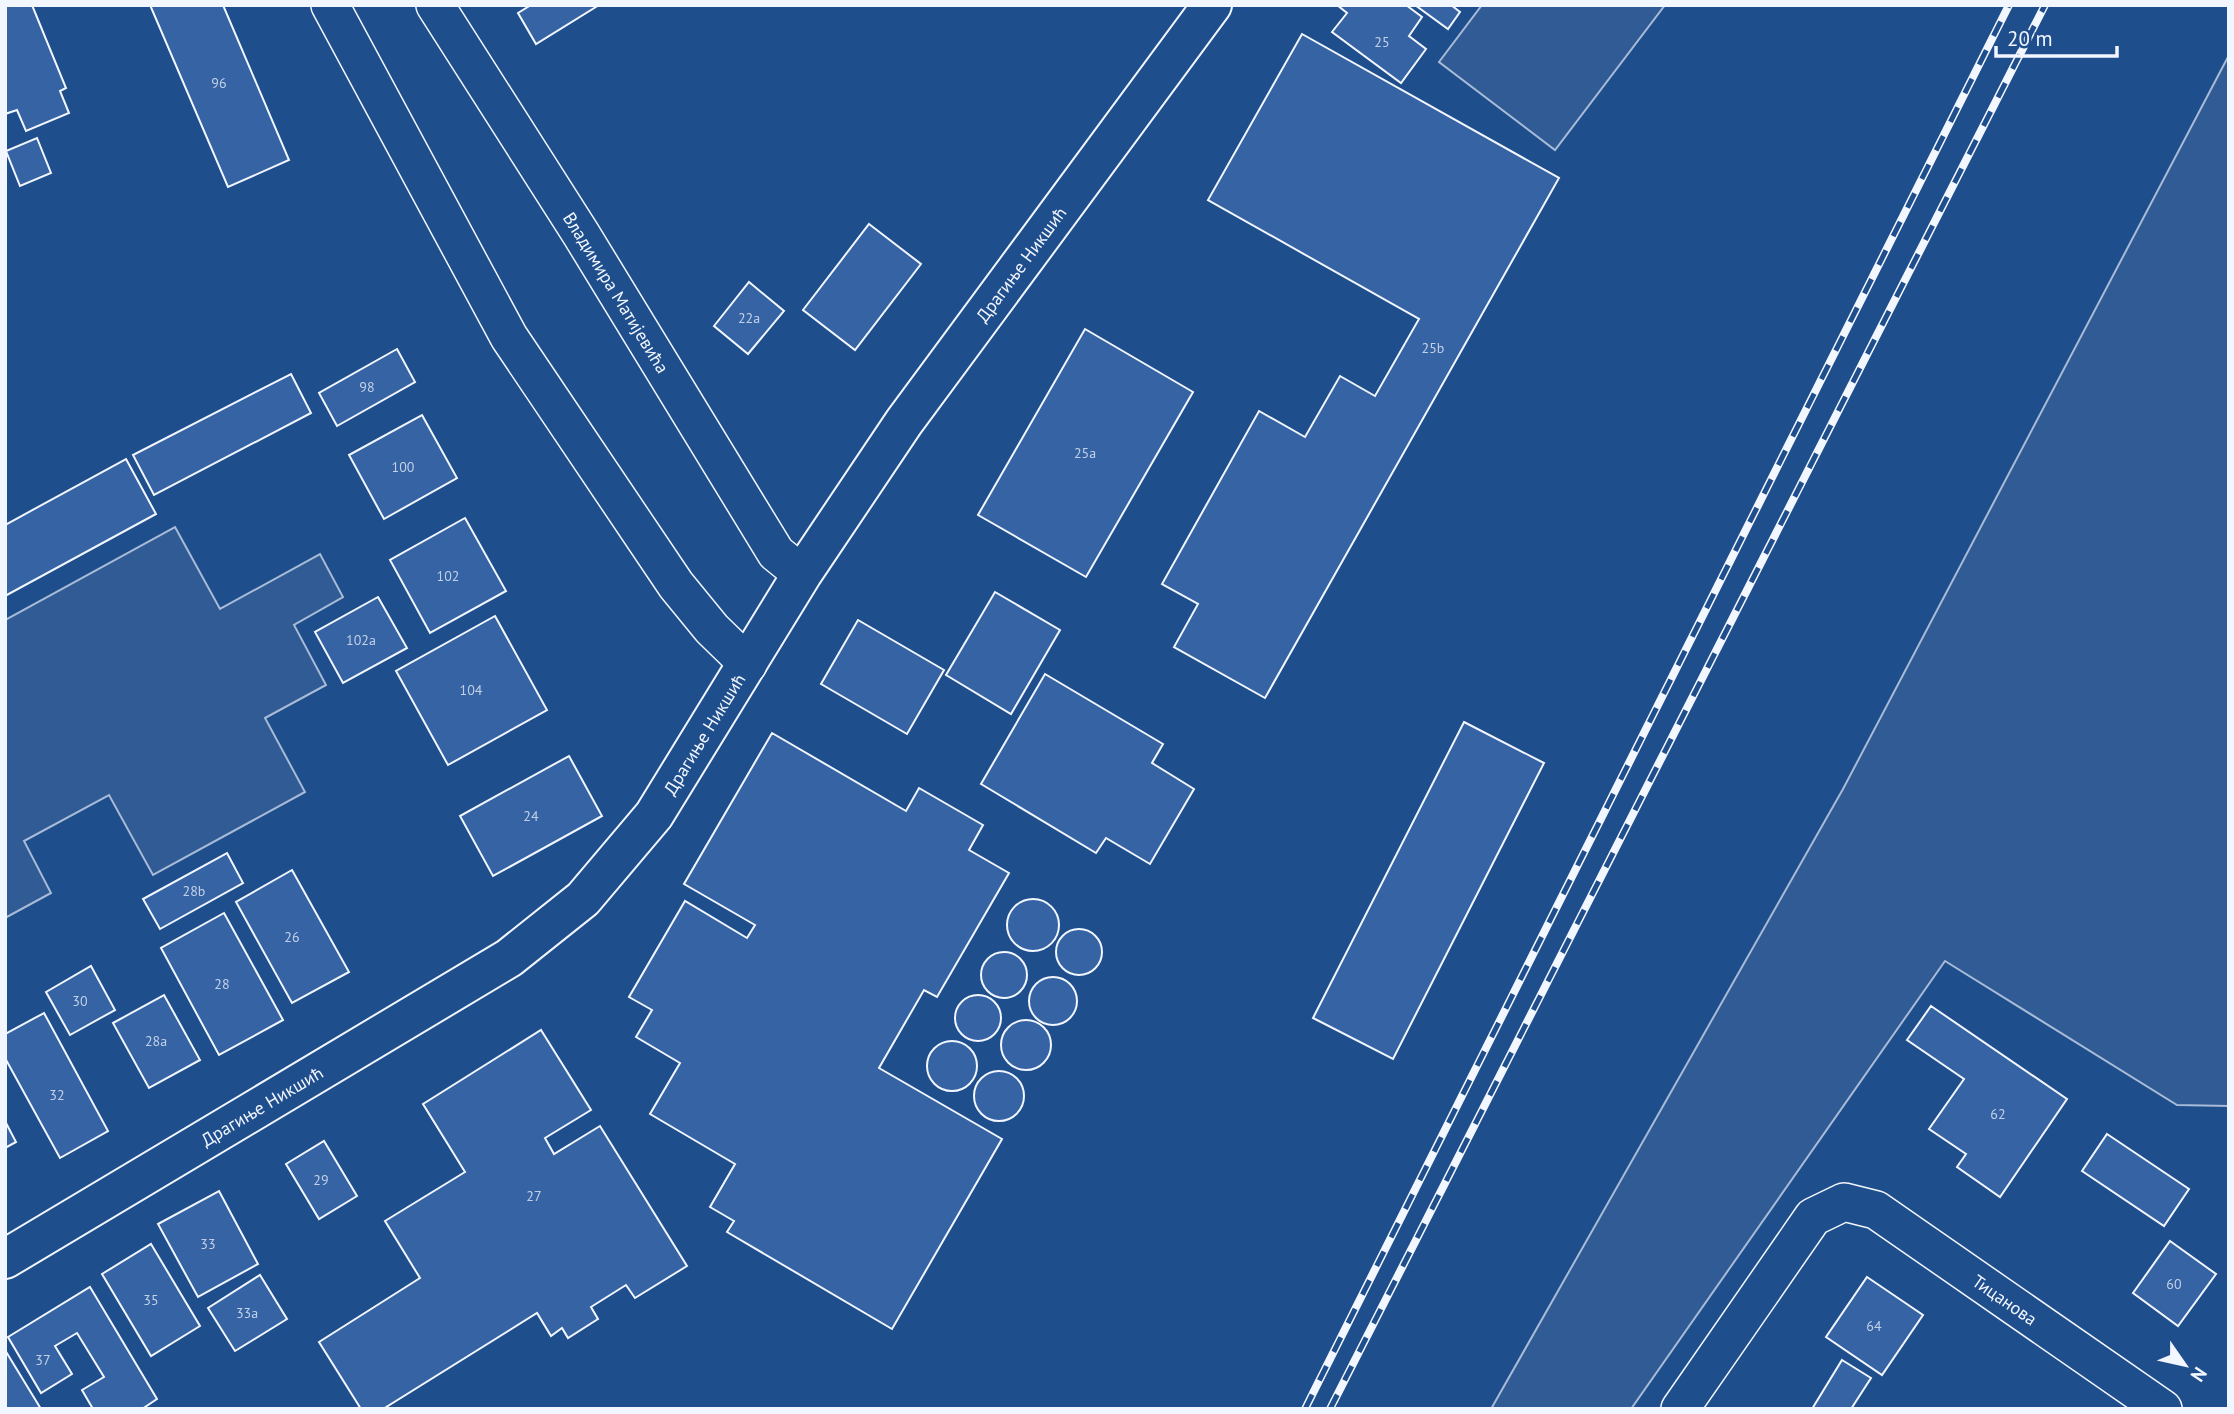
<svg xmlns="http://www.w3.org/2000/svg" width="2234" height="1414" viewBox="0 0 2234 1414" font-family="'PT Sans',sans-serif">
<style>
.green{fill:#305b95;stroke:#a8bbd7;stroke-width:2}
.building{fill:#3563a3;stroke:#f2f6ff;stroke-width:2}
.lines{fill:none;stroke-linecap:round;stroke-linejoin:round}
.minor-casing{stroke:#f2f6ff;stroke-width:40}
.tertiary-casing{stroke:#f2f6ff;stroke-width:42}
.minor{stroke:#1f4e8c;stroke-width:37}
.tertiary{stroke:#1f4e8c;stroke-width:38}
.rail-casing{stroke:#f2f6ff;stroke-width:8}
.rail{stroke:#1f4e8c;stroke-width:5;stroke-dasharray:16;stroke-linecap:butt}
.labels{text-anchor:middle;dominant-baseline:central;stroke-width:5;stroke-linejoin:round;paint-order:stroke}
.number-label{font-size:14px;fill:#c3d1e8}
.street-label{font-size:18px;fill:#f2f6ff;stroke:#1f4e8c}
</style>
<rect width="100%" height="100%" fill="#1f4e8c"/>
<g class="green">
<path d="M1482 5H1665L1555 150 1439 62Z"/>
<path d="M2229 55V1106L2177 1105 1945 961 1631 1409H1491L1843 789Z"/>
<path d="M175 527 220 609 320 554 343 597 294 625 326 685 265 718 305 792 153 875 109 795 24 841 51 893 5 918V620Z"/>
</g>
<g class="building">
<path d="M5 5H32L66 88 60 91 69 113 26 131 17 110 5 114Z"/>
<path d="M150 5H223L289 160 228 187Z"/>
<path d="M531 5H599L536 44 518 13Z"/>
<path d="M1337 5H1406L1422 17 1409 36 1426 49 1401 83 1332 32 1347 13Z"/>
<path d="M1415 5H1451L1460 12 1448 29Z"/>
<path d="M1302 34 1559 178 1265 698 1174 647 1198 604 1162 584 1259 411 1305 437 1340 376 1375 396 1419 319 1208 200Z"/>
<path d="M37 138 51 173 20 186 6 151Z"/>
<path d="M869 224 921 264 855 350 803 310Z"/>
<path d="M749 282 784 311 748 354 714 326Z"/>
<path d="M1085 329 1193 392 1086 577 978 515Z"/>
<path d="M397 349 415 382 337 426 319 393Z"/>
<path d="M291 374 311 413 154 495 133 455Z"/>
<path d="M422 415 457 478 384 519 349 455Z"/>
<path d="M126 459 156 514 5 596V525Z"/>
<path d="M465 518 506 591 430 633 390 560Z"/>
<path d="M995 592 1060 630 1011 714 946 675Z"/>
<path d="M378 597 407 648 343 683 315 632Z"/>
<path d="M495 616 547 710 448 765 396 671Z"/>
<path d="M858 620 944 670 907 734 821 684Z"/>
<path d="M1045 674 1163 744 1152 763 1194 789 1150 864 1106 838 1096 853 981 784Z"/>
<path d="M1464 722 1544 763 1393 1059 1313 1018Z"/>
<path d="M772 733 906 811 919 788 983 825 969 850 1009 873 937 997 924 990 879 1068 1002 1139 892 1329 727 1232 734 1221 710 1207 735 1164 650 1114 680 1063 636 1037 652 1010 629 997 685 901 747 938 755 925 684 884Z"/>
<path d="M569 756 602 816 493 876 460 816Z"/>
<path d="M227 853 243 883 160 929 143 899Z"/>
<path d="M292 870 349 972 292 1003 236 902Z"/>
<circle cx="1033" cy="925" r="26"/>
<path d="M224 913 283 1020 219 1055 161 948Z"/>
<circle cx="1079" cy="952" r="23"/>
<circle cx="1004" cy="975" r="23"/>
<path d="M91 966 115 1010 70 1035 46 992Z"/>
<circle cx="1053" cy="1001" r="24"/>
<path d="M164 995 200 1060 149 1088 113 1023Z"/>
<circle cx="978" cy="1018" r="23"/>
<path d="M1931 1006 2067 1099 2000 1197 1957 1167 1966 1154 1929 1129 1964 1079 1907 1040Z"/>
<path d="M44 1013 108 1131 60 1158 5 1058V1034Z"/>
<circle cx="1026" cy="1045" r="25"/>
<path d="M541 1030 591 1110 545 1138 554 1154 600 1126 687 1266 635 1298 626 1285 591 1307 598 1319 568 1338 562 1328 551 1336 537 1313 383 1409H361L319 1342 420 1278 385 1221 465 1172 423 1104Z"/>
<circle cx="952" cy="1066" r="25"/>
<circle cx="999" cy="1096" r="25"/>
<path d="M5 1121 16 1142 5 1148Z"/>
<path d="M2107 1134 2189 1189 2164 1226 2082 1171Z"/>
<path d="M324 1141 357 1196 319 1219 286 1164Z"/>
<path d="M219 1191 258 1264 198 1297 158 1224Z"/>
<path d="M2170 1241 2216 1274 2178 1326 2133 1293Z"/>
<path d="M151 1244 200 1326 151 1356 102 1274Z"/>
<path d="M260 1275 287 1319 235 1351 208 1308Z"/>
<path d="M1867 1277 1923 1315 1882 1375 1826 1337Z"/>
<path d="M90 1287 157 1399 142 1409H93L82 1390 104 1377 77 1333 55 1346 72 1374 41 1393 8 1337Z"/>
<path d="M5 1350 41 1409H5Z"/>
<path d="M1842 1360 1871 1378 1851 1409H1812Z"/>
</g>
<g class="lines">
<g class="minor-casing">
<g id="minor">
<path d="M330 5 509 337 676 585 712 629 748 664"/>
<path id="s1" d="M435 5 581 234 776 553 802 574"/>
<path id="s2" d="M1680 1409 1813 1217 1844 1202 1876 1210 2163 1409"/>
</g>
</g>
<g class="tertiary-casing">
<g id="tertiary">
<path id="s3" d="M5 1259 509 958 583 899 654 815 802 574 904 422 1212 5"/>
</g>
</g>
<use href="#minor" class="minor"/>
<use href="#tertiary" class="tertiary"/>
<g class="rail-casing">
<g id="rail">
<path d="M1305 1409 2009 5"/>
<path d="M1330 1409 2045 5"/>
</g>
</g>
<use href="#rail" class="rail"/>
</g>
<g class="labels">
<g class="number-label">
<text x="1382" y="42">25</text>
<text x="219" y="83">96</text>
<text x="749" y="318">22a</text>
<text x="1433" y="348">25b</text>
<text x="367" y="387">98</text>
<text x="1085" y="453">25a</text>
<text x="403" y="467">100</text>
<text x="448" y="576">102</text>
<text x="361" y="640">102a</text>
<text x="471" y="690">104</text>
<text x="531" y="816">24</text>
<text x="194" y="891">28b</text>
<text x="292" y="937">26</text>
<text x="222" y="984">28</text>
<text x="80" y="1001">30</text>
<text x="156" y="1041">28a</text>
<text x="57" y="1095">32</text>
<text x="1998" y="1114">62</text>
<text x="321" y="1180">29</text>
<text x="534" y="1196">27</text>
<text x="208" y="1244">33</text>
<text x="2174" y="1284">60</text>
<text x="151" y="1300">35</text>
<text x="247" y="1313">33a</text>
<text x="1874" y="1326">64</text>
<text x="43" y="1360">37</text>
</g>
<g class="street-label">
<text stroke="none"><textPath href="#s3" startOffset="1454">Драгиње Никшић</textPath></text>
<text stroke="none"><textPath href="#s1" startOffset="340">Владимира Матијевића</textPath></text>
<text stroke="none"><textPath href="#s3" startOffset="887">Драгиње Никшић</textPath></text>
<text stroke="none"><textPath href="#s3" startOffset="299">Драгиње Никшић</textPath></text>
<text stroke="none"><textPath href="#s2" startOffset="458">Тицанова</textPath></text>
</g>
</g>
<rect width="2234" height="1414" fill="none" stroke="#f2f6ff" stroke-width="14"/>
<g transform="translate(2185 1365) rotate(124)" stroke="#1f4e8c" stroke-width="5" paint-order="stroke">
<path d="M0-5L12 26L0 18L-12 26Z" fill="#f2f6ff"/>
<text y="-10" font-size="19" font-weight="bold" text-anchor="middle" fill="#f2f6ff">N</text>
</g>
<path d="M1996 46v10h121v-10" fill="none" stroke="#f2f6ff" stroke-width="3.5"/>
<text x="2007" y="46" font-size="21" fill="#f2f6ff" stroke="#1f4e8c" stroke-width="5" paint-order="stroke">20 m</text>
</svg>
